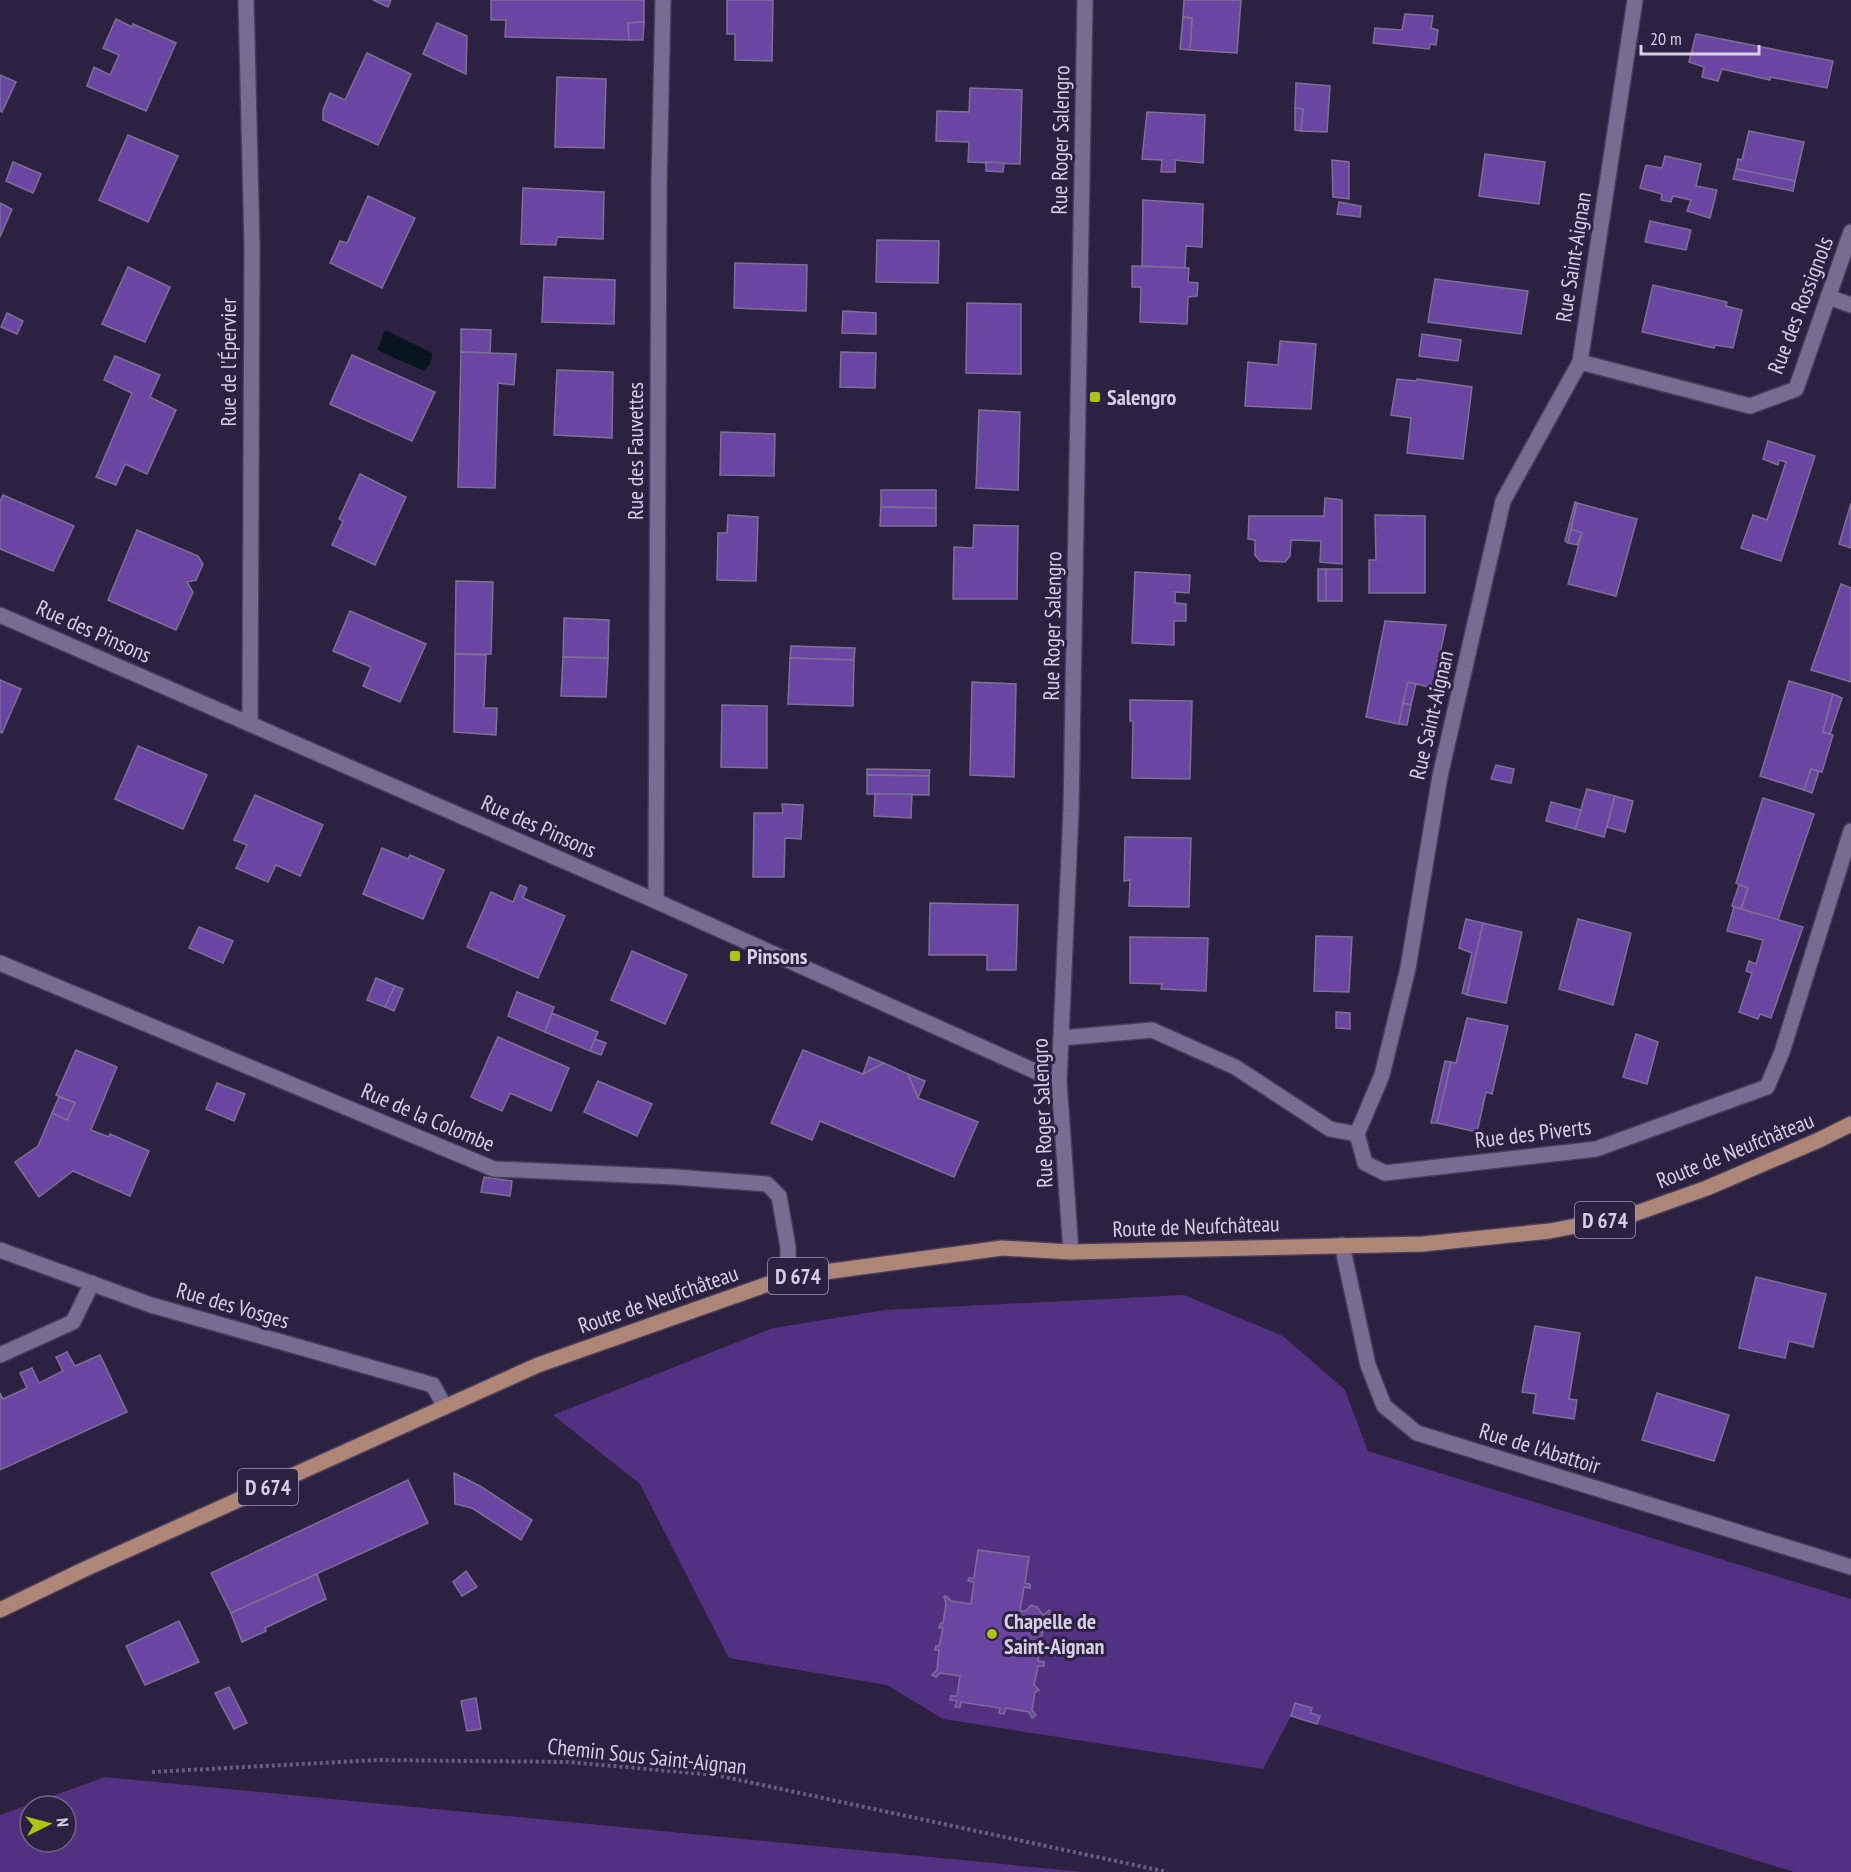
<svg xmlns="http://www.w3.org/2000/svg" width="1851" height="1872" viewBox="0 0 1851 1872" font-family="'PT Sans Narrow',sans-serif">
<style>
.green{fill:#523082;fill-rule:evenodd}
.water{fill:#06151f}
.building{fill:#6a46a2;stroke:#7c7096;stroke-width:1.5}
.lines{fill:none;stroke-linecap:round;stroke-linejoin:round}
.service-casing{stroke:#483c59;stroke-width:18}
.minor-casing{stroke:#483c59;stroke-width:18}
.primary-casing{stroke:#483c59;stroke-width:18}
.path{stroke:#6a607d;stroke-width:4;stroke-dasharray:3 3;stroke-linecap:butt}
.service{stroke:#786c92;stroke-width:15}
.minor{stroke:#786c92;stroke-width:15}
.primary{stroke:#ae8678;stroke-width:15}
.poi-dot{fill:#abc615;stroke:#2d2142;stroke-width:2}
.labels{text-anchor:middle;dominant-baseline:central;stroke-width:6;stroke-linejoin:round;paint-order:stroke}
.shield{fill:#2d2142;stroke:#a39bb4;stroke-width:1.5}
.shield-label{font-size:21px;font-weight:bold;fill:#d6cfe5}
.street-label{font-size:22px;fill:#d6cfe5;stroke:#2d2142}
.poi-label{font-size:22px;font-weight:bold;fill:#d6cfe5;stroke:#2d2142;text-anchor:start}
</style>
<rect width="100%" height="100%" fill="#2d2142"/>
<g class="green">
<path d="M1184 1295 1283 1336 1345 1390 1368 1451 1851 1599V1872H1794L1291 1716 1263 1769 943 1719 887 1685 729 1658 640 1484 553 1415 773 1328 885 1310Z"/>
<path d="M105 1777 1084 1872H0V1815ZM30 1806H66V1842H30Z"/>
</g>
<path class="water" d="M385 330 432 353C432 361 431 365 424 371L377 350Z"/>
<g class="building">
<path d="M373 0H391L388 7Z"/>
<path d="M491 0H644V22L628 23 629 40 505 37 506 20H491Z"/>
<path d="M727 0H773L772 61 735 60V34H727Z"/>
<path d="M1184 0H1241L1237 53 1190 50 1192 18 1183 17Z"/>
<path d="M1405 14 1433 16 1431 28 1438 30 1436 45 1430 44 1429 49 1373 43 1375 28 1402 30Z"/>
<path d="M1183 17 1192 18 1190 50 1180 49Z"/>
<path d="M116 19 132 27 133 24 176 43 146 111 87 86 94 67 110 75 119 55 103 48Z"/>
<path d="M644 22 643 40H629L628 23Z"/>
<path d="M437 23 467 36 466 74 423 54Z"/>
<path d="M1696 34 1833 61 1827 88 1770 77V80L1722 69 1718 81 1702 77 1704 67 1689 62Z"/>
<path d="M367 53 411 74 378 145 323 120V110L330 93 345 100Z"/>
<path d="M0 75 16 82 2 112 0 111Z"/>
<path d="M557 77 606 79 604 148 555 147Z"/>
<path d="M1296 83 1330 86 1327 132 1301 131 1303 109 1295 108Z"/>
<path d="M970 88 1022 90 1020 164 968 162 969 142 936 141 937 111 969 112Z"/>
<path d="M1295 108 1303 109 1301 131 1295 130Z"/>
<path d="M1147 112 1205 115 1203 163 1175 160V172H1161L1162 160 1142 159Z"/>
<path d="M1749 131 1804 142 1795 181 1736 169 1738 159 1742 160Z"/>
<path d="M128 135 178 156 148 222 99 200Z"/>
<path d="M1485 154 1545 162 1539 204 1479 196Z"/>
<path d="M1665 156 1701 164 1696 186 1717 190 1710 218 1687 211 1691 200 1673 196 1671 202 1661 200 1662 194 1640 188 1646 165 1662 168Z"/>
<path d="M1332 160 1349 162V199L1333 197Z"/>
<path d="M13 162 41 174 33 193 6 181Z"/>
<path d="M986 162 1004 163 1003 172 986 171Z"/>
<path d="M1736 169 1795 181 1793 191 1733 179Z"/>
<path d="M523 188 604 192 603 239 557 237 556 245 521 244Z"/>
<path d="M368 196 415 218 382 288 330 263 340 241 347 243Z"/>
<path d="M1143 200 1203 204 1202 247 1186 246 1185 268 1142 266Z"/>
<path d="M1339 202 1361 206 1360 217 1337 214Z"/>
<path d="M0 203 12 209 0 237Z"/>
<path d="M1650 221 1691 230 1686 250 1645 242Z"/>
<path d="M877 240 939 241 938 283 876 282Z"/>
<path d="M735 263 807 265 806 311 734 308Z"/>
<path d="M1132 266 1189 268 1188 282 1198 283 1197 296 1188 297 1187 324 1140 322 1141 287H1132Z"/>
<path d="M128 267 170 287 145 342 102 324Z"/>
<path d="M544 277 615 280 614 324 542 322Z"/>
<path d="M1435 279 1528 291 1521 334 1428 322Z"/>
<path d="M1653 285 1727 302 1726 306 1742 310 1733 348 1715 345 1714 348 1642 332Z"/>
<path d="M967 303 1021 304V374L966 373Z"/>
<path d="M843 311 876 313V334L842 333Z"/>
<path d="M7 313 23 321 17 334 1 327Z"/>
<path d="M461 329 491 330 490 353 461 352Z"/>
<path d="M1422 334 1461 340 1458 361 1419 356Z"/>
<path d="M1280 341 1316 344 1311 409 1245 406 1248 362 1278 365Z"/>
<path d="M461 352 516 354 514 385 498 383 495 488 458 487Z"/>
<path d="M841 352 876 353 875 388 840 387Z"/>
<path d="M352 355 435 392 412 441 330 404Z"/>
<path d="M115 356 160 375 150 397 176 410 147 474 125 464 116 485 96 477 132 393 104 380Z"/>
<path d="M557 370 613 372 612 438 554 435Z"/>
<path d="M1397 379 1416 381 1417 379 1472 387 1463 459 1407 453 1411 418 1391 415Z"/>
<path d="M979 410 1020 412 1018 490 976 488Z"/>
<path d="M721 432 775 434 774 476 720 475Z"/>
<path d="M1768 441 1815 456 1781 561 1741 548 1753 515 1767 520 1786 462 1779 460 1778 465 1763 459Z"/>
<path d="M360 474 406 497 375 565 332 545 343 521 339 519Z"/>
<path d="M881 490H936V508L881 507Z"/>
<path d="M3 495 74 526 53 571 0 549V502Z"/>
<path d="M1325 498 1342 500V564L1320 562 1321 541 1291 540 1290 556 1285 562 1260 561 1255 555V540L1248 539 1249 516H1324Z"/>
<path d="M1575 502 1577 503 1568 543 1565 541Z"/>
<path d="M1577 503 1637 519 1616 596 1568 584 1582 533 1571 529Z"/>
<path d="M1851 503V548L1839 544Z"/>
<path d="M881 507 936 508V526H880Z"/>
<path d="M728 515 758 517 756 581 717 580 718 533H727Z"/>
<path d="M1375 515 1425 516V593H1369V560H1376Z"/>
<path d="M974 525 1018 526 1017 599H953L954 547 973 548Z"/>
<path d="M1571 529 1582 533 1577 545 1568 543Z"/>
<path d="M137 530 198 556 203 564 196 580 187 582 193 592 176 630 108 600Z"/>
<rect x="1318" y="569" width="8" height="32"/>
<rect x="1326" y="569" width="16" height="32"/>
<path d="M1135 572 1190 575 1189 593 1175 592V603L1186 604V621H1174V645L1132 643Z"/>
<path d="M456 581 493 582 491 654H455Z"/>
<path d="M1841 584 1851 588V682L1811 670Z"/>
<path d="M350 611 426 644 400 702 363 686 371 667 333 651Z"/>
<path d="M564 618 609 620 608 658 563 657Z"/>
<path d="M1385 621 1446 625 1433 688 1408 682 1399 724 1366 717Z"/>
<path d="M791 646 855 648 854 660 790 658Z"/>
<path d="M455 654 486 655 484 708H497L496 735 454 732Z"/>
<path d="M563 657 608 658 606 697 561 696Z"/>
<path d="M790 658 854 660 853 706 788 704Z"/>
<path d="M0 680 21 689 2 733 0 732Z"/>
<path d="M1789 681 1833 694 1823 732 1833 735 1822 772 1811 769 1804 790 1760 776Z"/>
<path d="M972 682 1016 684 1014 777 970 775Z"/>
<path d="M1408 682 1416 684 1411 705 1403 703Z"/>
<path d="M1833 694 1842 698 1830 734 1823 732Z"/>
<path d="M1130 700 1192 701 1190 779 1132 778 1133 721H1130Z"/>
<path d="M1403 703 1411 705 1407 725 1399 724Z"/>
<path d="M722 705 767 706V768L721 767Z"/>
<path d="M138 746 207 775 183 829 115 799Z"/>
<path d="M1496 765 1514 769 1511 783 1491 779Z"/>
<path d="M867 769 930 770 929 776 867 775Z"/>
<path d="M1811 769 1819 771 1812 793 1804 790Z"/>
<path d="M867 775 929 776V795L867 794Z"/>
<path d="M1587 789 1615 796 1604 837 1575 829Z"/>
<path d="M875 794H912L911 818 874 816Z"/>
<path d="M255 795 323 825 300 876 276 865 268 882 236 868 247 845 234 840Z"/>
<path d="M1615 796 1633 801 1625 832 1607 827Z"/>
<path d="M1763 798 1814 814 1778 920 1741 909 1748 888 1736 883Z"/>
<path d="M1551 802 1581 810 1575 829 1546 821Z"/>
<path d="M782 804 803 805 801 839 785 838 784 877H753L754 813H783Z"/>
<path d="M1125 837 1191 838 1189 907 1129 906 1130 880 1124 881Z"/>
<path d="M382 848 408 859 410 855 444 870 423 919 363 894Z"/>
<path d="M520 885 527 888 523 898 565 916 538 978 467 947 491 892 513 902Z"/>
<path d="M1739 885 1748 888 1741 909 1732 906Z"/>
<path d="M930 903 1018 905 1016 970H987V955H929Z"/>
<path d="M1734 907 1803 927 1771 1018 1760 1014 1758 1019 1739 1012 1752 973 1746 971 1749 961 1756 964 1763 940 1727 931Z"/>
<path d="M1466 919 1483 923 1467 995 1462 993 1472 953 1459 948Z"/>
<path d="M1578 919 1631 933 1613 1005 1559 989Z"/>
<path d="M1483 923 1522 932 1506 1003 1467 995Z"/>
<path d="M199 927 233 941 223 963 189 948Z"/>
<path d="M1316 936 1352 937 1349 992 1314 991Z"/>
<path d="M1130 937 1208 938 1206 991 1161 989 1162 984 1130 983Z"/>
<path d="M632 951 687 975 665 1024 611 1000Z"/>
<path d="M376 978 395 986 385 1007 367 1000Z"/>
<path d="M395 986 403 989 394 1011 385 1007Z"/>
<path d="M517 992 554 1007 545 1032 508 1016Z"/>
<path d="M1336 1012 1350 1013V1029L1336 1028Z"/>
<path d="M552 1013 598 1032 590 1051 545 1032Z"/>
<path d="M1467 1018 1508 1026 1492 1094 1486 1092 1477 1132 1437 1123 1451 1062 1456 1063Z"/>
<path d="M1636 1034 1658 1042 1647 1084 1623 1077Z"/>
<path d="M498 1037 569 1068 551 1111 510 1093 502 1111 471 1097Z"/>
<path d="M595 1039 606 1043 601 1055 590 1051Z"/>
<path d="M76 1050 117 1067 91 1130 109 1137 110 1134 149 1151 130 1196 73 1171 39 1197 15 1162 38 1146 52 1113 67 1120 75 1103 56 1095Z"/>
<path d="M803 1050 863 1074 884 1063 908 1074 918 1098 978 1122 954 1177 820 1121 812 1140 771 1123Z"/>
<path d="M869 1057 884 1063 863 1074Z"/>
<path d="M1445 1061 1451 1062 1437 1123H1431Z"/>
<path d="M908 1074 925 1081 918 1098Z"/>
<path d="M598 1081 652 1104 637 1136 584 1112Z"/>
<path d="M217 1083 245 1094 234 1121 206 1109Z"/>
<path d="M59 1097 75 1103 67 1120 52 1113Z"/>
<path d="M484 1177 512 1181 510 1196 481 1192Z"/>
<path d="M1756 1277 1826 1294 1813 1347 1789 1341 1785 1358 1739 1348Z"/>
<path d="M1535 1326 1580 1333 1569 1399 1577 1400 1574 1419 1533 1413 1536 1394 1522 1392Z"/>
<path d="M67 1352 75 1366 100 1355 127 1412 0 1470V1393L3 1399 27 1388 20 1373 32 1368 39 1383 63 1371 56 1357Z"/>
<path d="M1657 1393 1729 1415 1714 1461 1642 1440Z"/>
<path d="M454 1473 480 1486 532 1520 521 1540 472 1508 455 1504Z"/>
<path d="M408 1480 428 1523 231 1613 211 1573Z"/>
<path d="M978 1550 1029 1557 1025 1583 1030 1584V1588L1024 1587 1020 1611H1026L1031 1605 1037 1607 1043 1615 1049 1610 1051 1613 1045 1619 1041 1640 1048 1648 1044 1651 1040 1646 1038 1661 1044 1662V1666H1038L1034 1685 1039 1690 1035 1692 1032 1710 1036 1715 1032 1718 1029 1712 1006 1708 1004 1714 999 1713 1000 1708 961 1702 960 1707H955L957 1701 950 1700 951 1696H957L960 1676 940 1673 936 1677 932 1675 937 1670 939 1650H935L936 1646H939L943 1628H939L941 1623H943L946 1603 944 1597 946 1596 951 1601 971 1604 974 1582 968 1581 969 1578H974Z"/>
<path d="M466 1571 477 1587 462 1596 453 1582Z"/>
<path d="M317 1574 326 1599 265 1628 266 1631 242 1642 231 1613Z"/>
<path d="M179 1621 199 1662 145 1685 126 1646Z"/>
<path d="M229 1687 247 1723 234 1729 215 1693Z"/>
<path d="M476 1698 481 1729 467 1731 461 1701Z"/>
<path d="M1295 1703 1312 1708 1310 1713 1320 1716 1317 1724 1291 1716Z"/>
</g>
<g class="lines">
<g class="service-casing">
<path id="service" d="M0 1355 73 1322 92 1283"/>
</g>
<g class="minor-casing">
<g id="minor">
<path d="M246 0 252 245 250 724"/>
<path d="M1828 297 1851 305"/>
<path d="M1580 362 1750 406 1796 389 1851 232"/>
<path d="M0 615 656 901 1059 1082"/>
<path d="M656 901 659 185 663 0"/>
<path d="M0 963 494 1169 676 1177 767 1184 779 1196 788 1247V1277"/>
<path d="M1061 1038 1152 1030 1235 1067 1330 1129 1357 1134 1382 1075 1408 968 1440 776 1503 501 1580 362 1635 0"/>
<path d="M1357 1134 1365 1163 1385 1173 1596 1149 1767 1087 1782 1052 1851 831"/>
<path d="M1342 1245 1368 1365 1384 1406 1417 1433 1851 1567"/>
<path d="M0 1250 151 1305 433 1385 445 1407"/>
<path d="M1071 1252 1059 1082 1071 811 1085 0"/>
</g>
</g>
<g class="primary-casing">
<path id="primary" d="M0 1610 85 1569 538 1365 788 1277 1002 1248 1071 1252 1423 1244 1550 1231 1631 1215 1707 1188 1819 1140 1851 1124"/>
</g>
<path class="path" d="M152 1772 377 1760 568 1762 716 1775 1167 1872"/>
<use href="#service" class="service"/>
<use href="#minor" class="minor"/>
<use href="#primary" class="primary"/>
</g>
<g class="poi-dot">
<rect x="1089" y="391" width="12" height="12" rx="3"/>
<rect x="729" y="950" width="12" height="12" rx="3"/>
<circle cx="992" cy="1634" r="6"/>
</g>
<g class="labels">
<g class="shield">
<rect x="1575" y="1202" width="60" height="36" rx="4.5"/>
<rect x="768" y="1258" width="60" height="36" rx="4.5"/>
<rect x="238" y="1469" width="60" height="36" rx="4.5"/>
</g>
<g class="shield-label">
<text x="1605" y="1220">D 674</text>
<text x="798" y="1276">D 674</text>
<text x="268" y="1487">D 674</text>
</g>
<g class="street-label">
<text transform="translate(1060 140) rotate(-89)">Rue Roger Salengro</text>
<text transform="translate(1573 257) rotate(-81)">Rue Saint-Aignan</text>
<text transform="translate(1800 305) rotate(-69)">Rue des Rossignols</text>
<text transform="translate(228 362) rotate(-90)">Rue de l'Épervier</text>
<text transform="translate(635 451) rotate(-90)">Rue des Fauvettes</text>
<text transform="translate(1052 626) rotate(-89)">Rue Roger Salengro</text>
<text transform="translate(94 631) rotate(24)">Rue des Pinsons</text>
<text transform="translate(1431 715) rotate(-77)">Rue Saint-Aignan</text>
<text transform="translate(539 826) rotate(24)">Rue des Pinsons</text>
<text transform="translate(1042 1113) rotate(-92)">Rue Roger Salengro</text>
<text transform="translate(428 1117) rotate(23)">Rue de la Colombe</text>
<text transform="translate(1533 1133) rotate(-7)">Rue des Piverts</text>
<text transform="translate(1735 1150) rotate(-22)">Route de Neufchâteau</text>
<text transform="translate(1196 1226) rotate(-2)">Route de Neufchâteau</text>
<text transform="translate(658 1299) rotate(-19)">Route de Neufchâteau</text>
<text transform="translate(233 1305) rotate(16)">Rue des Vosges</text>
<text transform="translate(1540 1448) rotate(17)">Rue de l'Abattoir</text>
<text transform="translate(647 1756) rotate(6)">Chemin Sous Saint-Aignan</text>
</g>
<g class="poi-label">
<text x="1107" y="397">Salengro</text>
<text x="747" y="956">Pinsons</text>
<text x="1004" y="1621">Chapelle de<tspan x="1004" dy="25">Saint-Aignan</tspan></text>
</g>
</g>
<g transform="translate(48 1824) rotate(84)"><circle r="28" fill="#2d2142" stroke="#716783" stroke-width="1.5"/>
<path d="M0-4.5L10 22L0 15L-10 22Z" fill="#abc615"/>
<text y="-9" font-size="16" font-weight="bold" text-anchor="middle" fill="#d6cfe5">N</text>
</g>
<path d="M1641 45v9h118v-9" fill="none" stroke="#d6cfe5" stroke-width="3"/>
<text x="1650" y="45" font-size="18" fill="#d6cfe5" stroke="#2d2142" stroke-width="4.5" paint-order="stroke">20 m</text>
</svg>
